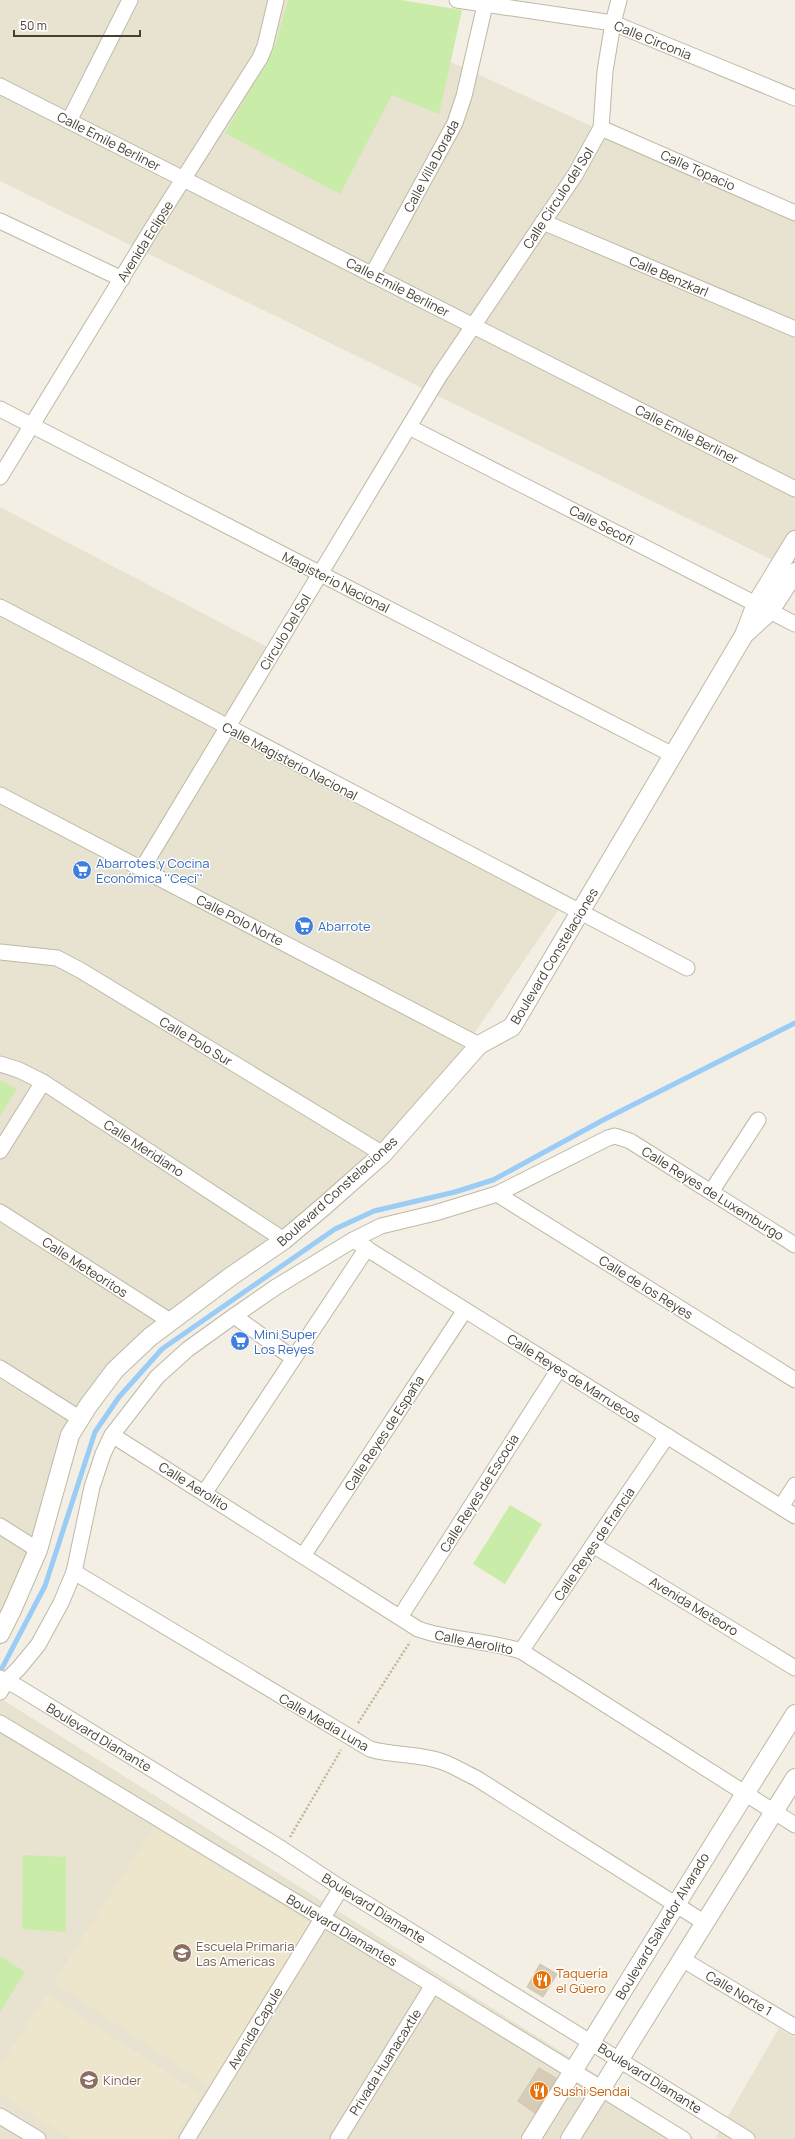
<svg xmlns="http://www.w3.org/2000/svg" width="795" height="2139" viewBox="0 0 795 2139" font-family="Manrope,sans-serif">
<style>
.residential{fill:#e8e2d1}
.education{fill:#eee6cc}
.green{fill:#caeca9}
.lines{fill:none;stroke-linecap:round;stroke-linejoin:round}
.stream{stroke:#9accf6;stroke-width:5}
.building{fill:#d6ccb8;stroke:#d1c4ab}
.minor-casing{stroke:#c0b8a6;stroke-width:17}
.tertiary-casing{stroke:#c0b8a6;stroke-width:20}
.path{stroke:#c3b596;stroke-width:2.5;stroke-dasharray:2 2;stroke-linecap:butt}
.minor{stroke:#fff;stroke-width:15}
.tertiary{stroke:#fff;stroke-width:18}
.labels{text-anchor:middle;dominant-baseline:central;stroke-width:3;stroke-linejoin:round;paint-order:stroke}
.street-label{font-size:13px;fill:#464033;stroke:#fff}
.shop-label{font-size:13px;fill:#366cbe;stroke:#fff;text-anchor:start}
.education-label{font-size:13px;fill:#785e54;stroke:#fff;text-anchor:start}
.food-label{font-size:13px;fill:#c56008;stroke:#fff;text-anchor:start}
</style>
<rect width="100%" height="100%" fill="#f3efe4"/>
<g class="residential">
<path d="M0 0H315L578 120 795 214V571L0 181Z"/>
<path d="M0 507 269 648 217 731 559 909 420 1113 159 1337 112 1388 75 1441 18 1616 0 1646Z"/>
<path d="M0 1698 579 2063 695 2139H0Z"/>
<path d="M779 2028 795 2038V2139H715Z"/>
</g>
<g class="education">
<path d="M154 1828 310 1923 210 2086 54 1982Z"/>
<path d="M47 1994 201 2095 173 2139H71L0 2094V2066Z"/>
</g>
<g class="green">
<path d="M288 0H401L462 10 439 114 392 95 340 194 225 133 275 46Z"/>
<path d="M0 1080 17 1089 0 1116Z"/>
<path d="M510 1505 542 1524 505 1584 473 1564Z"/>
<path d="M23 1855 66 1857V1932L22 1929Z"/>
<path d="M0 1956 25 1972 0 2012Z"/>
</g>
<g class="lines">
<path class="stream" d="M2 1668 45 1586 95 1432 119 1397 162 1349 335 1229 374 1211 455 1192 493 1180 605 1119 795 1023"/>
</g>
<g class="building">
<path d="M540 1964 557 1974 543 1997 527 1987Z"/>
<path d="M539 2068 556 2078 535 2113 518 2101Z"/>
</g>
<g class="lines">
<g class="minor-casing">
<g id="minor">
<path d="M457 0 613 23 795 98"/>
<path d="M0 86 795 489"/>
<path d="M69 121 130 0"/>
<path d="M601 128 795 213"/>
<path d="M0 221 122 279"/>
<path d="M543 222 795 329"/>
<path d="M372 275 455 123 464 96 485 5"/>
<path d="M0 409 673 755"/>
<path d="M409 427 795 624"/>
<path d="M0 477 156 222 260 58 265 46 276 0"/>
<path d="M0 607 687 968"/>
<path d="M0 795 479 1045"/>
<path d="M142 869 440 375 575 175 601 128 605 71 613 23 619 0"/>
<path d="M0 952 57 958 80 970 383 1154"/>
<path d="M0 1064 19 1070 43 1082 284 1240"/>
<path d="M0 1151 43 1082"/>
<path d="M711 1192 758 1120"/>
<path d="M497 1194 795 1380"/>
<path d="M0 1212 170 1321"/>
<path d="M353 1240 795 1516"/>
<path d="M234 1316 293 1358"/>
<path d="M0 1368 79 1418"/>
<path d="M112 1435 418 1629C452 1641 487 1640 521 1651L795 1825"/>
<path d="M205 1492 367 1248"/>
<path d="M781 1507 795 1485"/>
<path d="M0 1526 38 1550"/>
<path d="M593 1545 795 1668"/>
<path d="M303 1556 465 1310"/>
<path d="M74 1572 370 1749C393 1756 420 1753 443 1762 454 1766 465 1773 476 1778L705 1923"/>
<path d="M400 1617 559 1369"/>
<path d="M521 1651 667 1436"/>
<path d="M0 1678 18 1687 282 1849 341 1888 747 2139"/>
<path d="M0 1692 6 1681 19 1668 38 1645 61 1603 74 1572 92 1487 103 1454 112 1435 157 1377 188 1349 234 1316 276 1287 353 1240 381 1226 435 1213 497 1194 608 1138 615 1136 630 1141 795 1245"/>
<path d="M0 1723 433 1985 683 2139"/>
<path d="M682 1959 795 2027"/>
<path d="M0 2116 38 2139"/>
<path d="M187 2139 341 1888"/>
<path d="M338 2139 433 1985"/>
</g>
</g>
<g class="tertiary-casing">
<g id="tertiary">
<path d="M747 632 770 611 795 572"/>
<path d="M0 1634 12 1610 38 1550 70 1435 88 1406 115 1370 150 1337 230 1277 284 1240 323 1207 383 1154 479 1045 512 1027 744 635 756 604 795 540"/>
<path d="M531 2139C619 1997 706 1855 795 1714"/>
<path d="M570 2139 795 1778"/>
</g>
</g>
<g class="path">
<path d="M358 1723 410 1642"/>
<path d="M290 1837 341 1750"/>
</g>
<use href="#minor" class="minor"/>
<use href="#tertiary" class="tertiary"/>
</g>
<defs>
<g id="supermarket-disc" transform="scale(1)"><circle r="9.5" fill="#3f7fe0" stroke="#fff"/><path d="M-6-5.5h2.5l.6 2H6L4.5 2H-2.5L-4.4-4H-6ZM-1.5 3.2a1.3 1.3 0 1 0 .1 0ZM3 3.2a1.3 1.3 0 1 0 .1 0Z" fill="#fff"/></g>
<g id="school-disc" transform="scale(1)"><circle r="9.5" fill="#8d6e63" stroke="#fff"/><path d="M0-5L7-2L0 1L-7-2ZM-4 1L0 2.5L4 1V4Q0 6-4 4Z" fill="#fff"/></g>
<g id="restaurant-disc" transform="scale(1)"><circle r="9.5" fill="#e8710a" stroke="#fff"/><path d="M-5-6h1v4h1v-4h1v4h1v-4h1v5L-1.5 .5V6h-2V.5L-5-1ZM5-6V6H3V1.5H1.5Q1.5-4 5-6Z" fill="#fff"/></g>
</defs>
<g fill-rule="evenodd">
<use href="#supermarket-disc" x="82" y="870"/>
<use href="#supermarket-disc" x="304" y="926"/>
<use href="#supermarket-disc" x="240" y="1341"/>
<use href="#school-disc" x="182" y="1953"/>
<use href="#restaurant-disc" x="542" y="1980"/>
<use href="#school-disc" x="89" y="2080"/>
<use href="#restaurant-disc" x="539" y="2091"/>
</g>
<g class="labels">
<g class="street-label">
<text transform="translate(653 40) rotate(22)">Calle Circonia</text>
<text transform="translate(109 141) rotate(27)">Calle Emile Berliner</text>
<text transform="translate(431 166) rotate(-62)">Calle Villa Dorada</text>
<text transform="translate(698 170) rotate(24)">Calle Topacio</text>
<text transform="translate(558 198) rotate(-57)">Calle Círculo del Sol</text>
<text transform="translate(145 241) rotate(-58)">Avenida Eclipse</text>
<text transform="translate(669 276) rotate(23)">Calle Benzkarl</text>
<text transform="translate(398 287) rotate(27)">Calle Emile Berliner</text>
<text transform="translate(687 434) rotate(27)">Calle Emile Berliner</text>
<text transform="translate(602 525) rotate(27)">Calle Secofi</text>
<text transform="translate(336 582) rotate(27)">Magisterio Nacional</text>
<text transform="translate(285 632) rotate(-59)">Circulo Del Sol</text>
<text transform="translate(290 761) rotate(28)">Calle Magisterio Nacional</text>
<text transform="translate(240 920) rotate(27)">Calle Polo Norte</text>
<text transform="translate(554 956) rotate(-59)">Boulevard Constelaciones</text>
<text transform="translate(196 1041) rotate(31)">Calle Polo Sur</text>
<text transform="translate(144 1148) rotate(33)">Calle Meridiano</text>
<text transform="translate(337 1191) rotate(-42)">Boulevard Constelaciones</text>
<text transform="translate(713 1193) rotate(32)">Calle Reyes de Luxemburgo</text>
<text transform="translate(85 1267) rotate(33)">Calle Meteoritos</text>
<text transform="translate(646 1287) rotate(32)">Calle de los Reyes</text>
<text transform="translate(574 1378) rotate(32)">Calle Reyes de Marruecos</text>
<text transform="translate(384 1433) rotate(-57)">Calle Reyes de España</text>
<text transform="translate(194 1486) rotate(32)">Calle Aerolito</text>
<text transform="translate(479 1493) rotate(-58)">Calle Reyes de Escocia</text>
<text transform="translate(594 1544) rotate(-56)">Calle Reyes de Francia</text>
<text transform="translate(694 1606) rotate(31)">Avenida Meteoro</text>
<text transform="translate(474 1642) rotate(11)">Calle Aerolito</text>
<text transform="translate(324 1722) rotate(30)">Calle Media Luna</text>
<text transform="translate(99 1737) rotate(31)">Boulevard Diamante</text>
<text transform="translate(374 1908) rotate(32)">Boulevard Diamante</text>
<text transform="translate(662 1926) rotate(-59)">Boulevard Salvador Alvarado</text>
<text transform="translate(342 1930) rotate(31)">Boulevard Diamantes</text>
<text transform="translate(739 1993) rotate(31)">Calle Norte 1</text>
<text transform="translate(255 2028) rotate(-59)">Avenida Capule</text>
<text transform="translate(385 2062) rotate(-58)">Privada Huanacaxtle</text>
<text transform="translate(650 2078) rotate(32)">Boulevard Diamante</text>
</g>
<g class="shop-label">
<text x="96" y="863">Abarrotes y Cocina<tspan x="96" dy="15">Económica ''Ceci''</tspan></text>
<text x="318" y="926">Abarrote</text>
<text x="254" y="1334">Mini Super<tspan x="254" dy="15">Los Reyes</tspan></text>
</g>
<g class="education-label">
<text x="196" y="1946">Escuela Primaria<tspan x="196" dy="15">Las Americas</tspan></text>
<text x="103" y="2080">Kinder</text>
</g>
<g class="food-label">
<text x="556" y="1973">Taquería<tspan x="556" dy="15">el Güero</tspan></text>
<text x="553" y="2091">Sushi Sendai</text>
</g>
</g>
<path d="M14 30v6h126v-6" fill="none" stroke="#464033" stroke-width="2"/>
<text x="20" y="30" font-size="12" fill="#464033" stroke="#ffffff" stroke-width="3" paint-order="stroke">50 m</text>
</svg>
